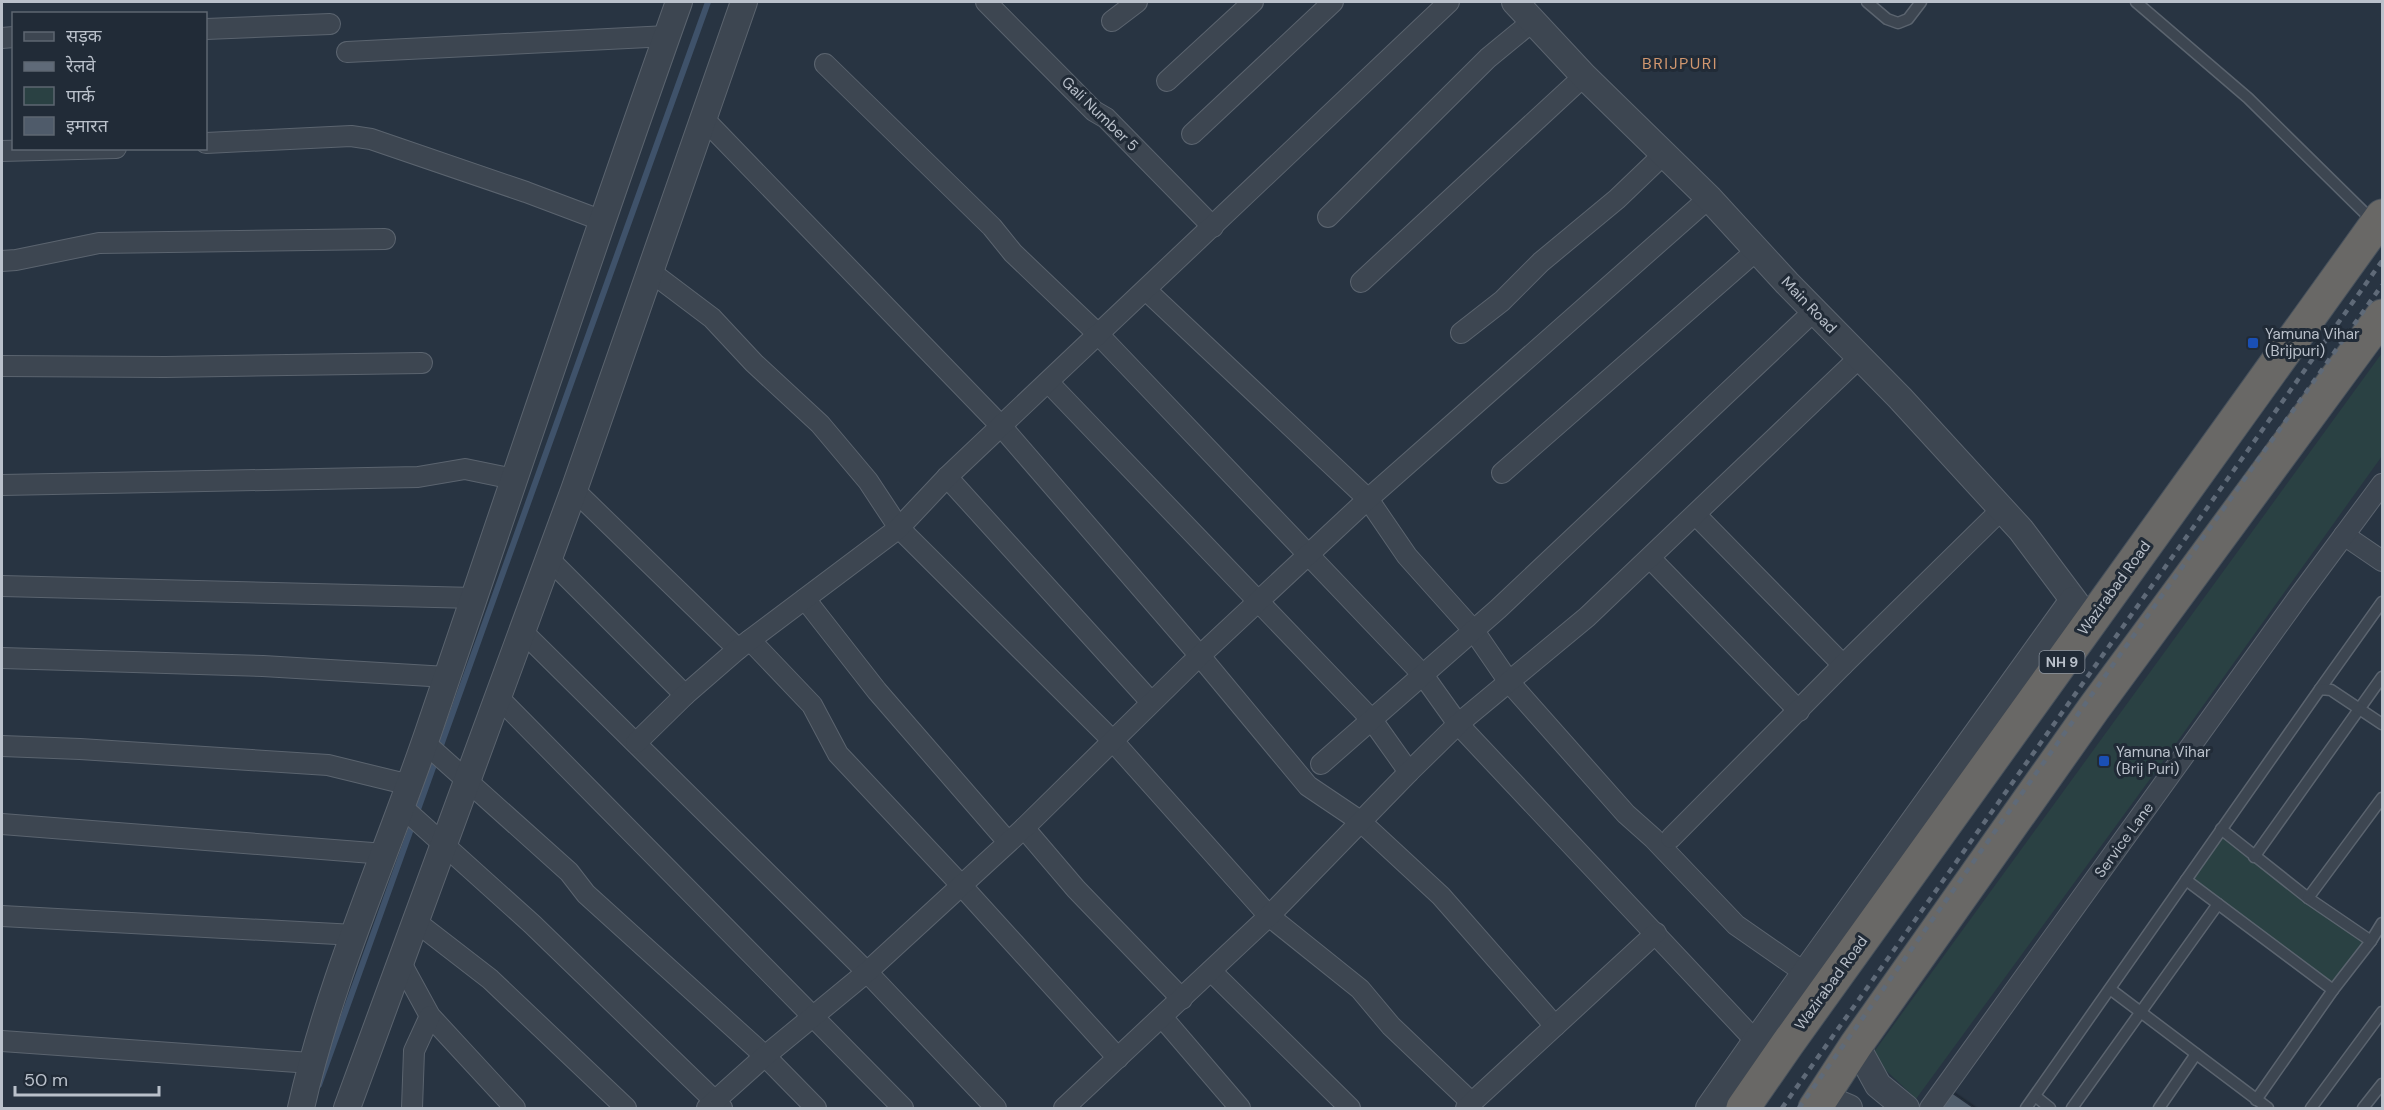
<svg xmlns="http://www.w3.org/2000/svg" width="2384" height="1110" viewBox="0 0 2384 1110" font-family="'DM Sans','Noto Sans Devanagari',sans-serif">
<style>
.green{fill:#2a4143}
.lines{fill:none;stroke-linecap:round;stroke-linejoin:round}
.stream{stroke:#3f526a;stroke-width:6}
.building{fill:#4f5b6a;stroke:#232d39;stroke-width:1.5;filter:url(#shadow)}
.service-casing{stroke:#5b646f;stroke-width:13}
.minor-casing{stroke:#5b646f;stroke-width:22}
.tertiary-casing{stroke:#5b646f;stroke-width:28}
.trunk-casing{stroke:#47515c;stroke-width:35}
.service{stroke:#3d4651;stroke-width:10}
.minor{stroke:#3d4651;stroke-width:20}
.tertiary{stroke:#3d4651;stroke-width:26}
.trunk{stroke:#696866;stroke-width:33}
.rail{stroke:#5f6a78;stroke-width:4.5;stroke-dasharray:6 6;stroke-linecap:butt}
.transit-dot{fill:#1a4fb4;stroke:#212b37;stroke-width:2}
.labels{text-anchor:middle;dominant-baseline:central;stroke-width:6;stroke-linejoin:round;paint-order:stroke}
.shield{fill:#212b37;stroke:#8c949f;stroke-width:1.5}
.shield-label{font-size:14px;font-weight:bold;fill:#bac1cb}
.street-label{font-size:15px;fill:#bac1cb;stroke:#212b37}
.poi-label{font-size:15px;fill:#bac1cb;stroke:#212b37;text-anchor:start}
.neighbourhood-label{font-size:16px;letter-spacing:1.5px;fill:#d1976f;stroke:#212b37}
</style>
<defs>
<filter id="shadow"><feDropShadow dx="6" dy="4" stdDeviation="1.5" flood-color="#0009"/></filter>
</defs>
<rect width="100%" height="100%" fill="#283442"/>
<g class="green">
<path d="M2382 353V456L2172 749 1916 1099 1871 1056Z"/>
<path d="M2221 829 2254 857 2313 893 2371 941 2333 990 2186 880Z"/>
</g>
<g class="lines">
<path class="stream" d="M319 1085 708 2"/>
</g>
<path class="building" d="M1948 1090 1974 1108H1935Z"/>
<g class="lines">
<g class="service-casing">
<g id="service">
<path d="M1867 2 1887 19 1898 23 1908 19 1921 2"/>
<path d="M2136 2 2248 98 2374 222"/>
<path d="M2320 689 2382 602"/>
<path d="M2221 829 2308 898 2371 941 2333 990 2256 1100"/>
<path d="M2254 857 2382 677"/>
<path d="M2186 880 2333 990"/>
<path d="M2308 898 2382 798"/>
<path d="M2371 941 2382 923"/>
<path d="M2110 989 2268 1108"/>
<path d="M2035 1096 2050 1108"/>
<path d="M2026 1108 2320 689 2331 690 2382 724"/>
<path d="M2072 1108 2218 904"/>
<path d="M2159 1108 2196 1054"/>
<path d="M2311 1108 2382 1012"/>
<path d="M2363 1108 2382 1084"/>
</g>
</g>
<g class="minor-casing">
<g id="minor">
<path d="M986 2 1094 111 1106 118 1213 227"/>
<path d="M1112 21 1137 2"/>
<path d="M206 29 330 24"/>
<path d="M2 38 14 37"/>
<path d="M347 52 668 36"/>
<path d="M825 64 992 227 1013 253 1099 335 1423 675 1458 724 1765 1051"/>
<path d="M1167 81 1253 2"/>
<path d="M704 119 1001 426 1200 656 1308 786 1360 821 1441 896 1555 1026"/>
<path d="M1192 134 1333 2"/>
<path d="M206 143 351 136 371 139 526 192 603 221"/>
<path d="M2 151 116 148"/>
<path d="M1328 217 1488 58 1533 21"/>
<path d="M2 261 16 260 99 243 385 239"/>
<path d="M651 272 712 318 754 363 820 424 868 481 899 528 1112 740 1269 916 1360 989 1391 1026 1472 1103"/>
<path d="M1361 282 1584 76"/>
<path d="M1146 290 1368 499 1407 556 1474 631 1509 682 1626 814 1653 838 1736 925 1805 973"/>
<path d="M1461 333 1502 301 1541 262 1617 199 1664 154"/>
<path d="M2 366 165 367 422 363"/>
<path d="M1048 382 1372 720 1409 772"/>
<path d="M1502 473 1757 250"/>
<path d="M947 477 1151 702"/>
<path d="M2 485 418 477 465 469 514 479"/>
<path d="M574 490 738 649"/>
<path d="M1696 515 1843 665"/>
<path d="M2344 535 2382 561"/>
<path d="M548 558 685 695"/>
<path d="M1650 558 1799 711"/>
<path d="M2 586 475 598"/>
<path d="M805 599 877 691 1008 842"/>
<path d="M522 631 867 972 996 1108"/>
<path d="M750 640 812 705 838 754 961 885 1118 1058"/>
<path d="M2 658 263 666 447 677"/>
<path d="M498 697 903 1108"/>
<path d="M425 743 569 872 586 894 765 1056 816 1108"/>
<path d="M636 743 685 695 738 649 899 528 947 477 1449 2"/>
<path d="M2 746 80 749 328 765 410 785"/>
<path d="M1321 764 1498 609 1814 311"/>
<path d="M402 807 532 924 722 1108"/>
<path d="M2 824 385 854"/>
<path d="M1024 828 1076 889 1182 999"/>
<path d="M1671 838 1843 665 2002 509"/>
<path d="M2 916 355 935"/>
<path d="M415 921 490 979 626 1108"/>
<path d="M400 961 430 1016 515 1108"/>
<path d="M1211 971 1350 1108"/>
<path d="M1162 1017 1240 1108"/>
<path d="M2 1041 311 1063"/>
<path d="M412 1108 414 1051 430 1016"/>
<path d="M707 1108 765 1056 867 972 1024 828 1190 665 1368 499 1709 198"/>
<path d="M1064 1108 1269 916 1409 772 1458 724 1587 617 1860 357"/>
<path d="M1466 1108 1656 933"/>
<path d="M1930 1108 2299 596 2382 484"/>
</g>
</g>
<g class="tertiary-casing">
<g id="tertiary">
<path d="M1515 2 1584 76 1709 198 1787 283 1900 398 2021 530 2090 622"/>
<path d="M1856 1045 1878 1085 1906 1108"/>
<path d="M1823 1097 1849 1108"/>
<path d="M301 1108C330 979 386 856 429 730 512 487 593 243 679 2"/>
<path d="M347 1108 574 490 744 2"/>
<path d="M1709 1108 1756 1041 2073 600"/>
</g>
</g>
<g class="trunk-casing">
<g id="trunk">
<path d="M1743 1108 1788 1043 2382 216"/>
<path d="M1815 1108 1856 1045 2094 708 2382 316"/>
</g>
</g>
<use href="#service" class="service"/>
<use href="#minor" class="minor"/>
<use href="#tertiary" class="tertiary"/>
<use href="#trunk" class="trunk"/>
<g class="rail">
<path d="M1782 1108 2382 261"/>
<path d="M1799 1108 2382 285"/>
</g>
</g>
<g class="transit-dot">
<rect x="2247" y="337" width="12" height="12" rx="3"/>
<rect x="2098" y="755" width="12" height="12" rx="3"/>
</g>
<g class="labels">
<rect class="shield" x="2039.5" y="651" width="45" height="22" rx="4.5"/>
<g class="shield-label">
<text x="2062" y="662">NH 9</text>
</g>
<g class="street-label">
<text transform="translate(1100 114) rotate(44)">Gali Number 5</text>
<text transform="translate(1809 305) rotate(46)">Main Road</text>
<text transform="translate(2114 588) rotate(-54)">Wazirabad Road</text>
<text transform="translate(2124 840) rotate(-54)">Service Lane</text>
<text transform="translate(1831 983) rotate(-54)">Wazirabad Road</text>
</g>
<g class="poi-label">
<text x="2265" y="334">Yamuna Vihar<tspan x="2265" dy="17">(Brijpuri)</tspan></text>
<text x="2116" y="752">Yamuna Vihar<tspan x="2116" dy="17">(Brij Puri)</tspan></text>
</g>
<g class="neighbourhood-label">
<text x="1680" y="63">BRIJPURI</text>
</g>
</g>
<rect width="2384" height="1110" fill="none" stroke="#bac1cb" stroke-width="6"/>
<rect x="12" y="12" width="195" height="138" fill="#212b37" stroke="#5e6772" stroke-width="1.5"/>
<rect x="24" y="32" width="30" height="9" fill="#3d4651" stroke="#5e6772" stroke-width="1.5"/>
<text x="66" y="42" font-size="18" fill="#bac1cb">सड़क</text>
<rect x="24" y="62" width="30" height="9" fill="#5f6a78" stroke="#5e6772" stroke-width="1.5"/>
<text x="66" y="72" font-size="18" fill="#bac1cb">रेलवे</text>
<rect x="24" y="87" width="30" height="18" fill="#2a4143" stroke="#5e6772" stroke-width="1.5"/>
<text x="66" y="102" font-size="18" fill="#bac1cb">पार्क</text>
<rect x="24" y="117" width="30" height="18" fill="#4f5b6a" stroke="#5e6772" stroke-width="1.5"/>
<text x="66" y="132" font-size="18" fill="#bac1cb">इमारत</text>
<path d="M15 1086v9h144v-9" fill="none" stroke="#bac1cb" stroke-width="3"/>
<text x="24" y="1086" font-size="18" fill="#bac1cb" stroke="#212b37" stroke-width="4.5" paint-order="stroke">50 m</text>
</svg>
